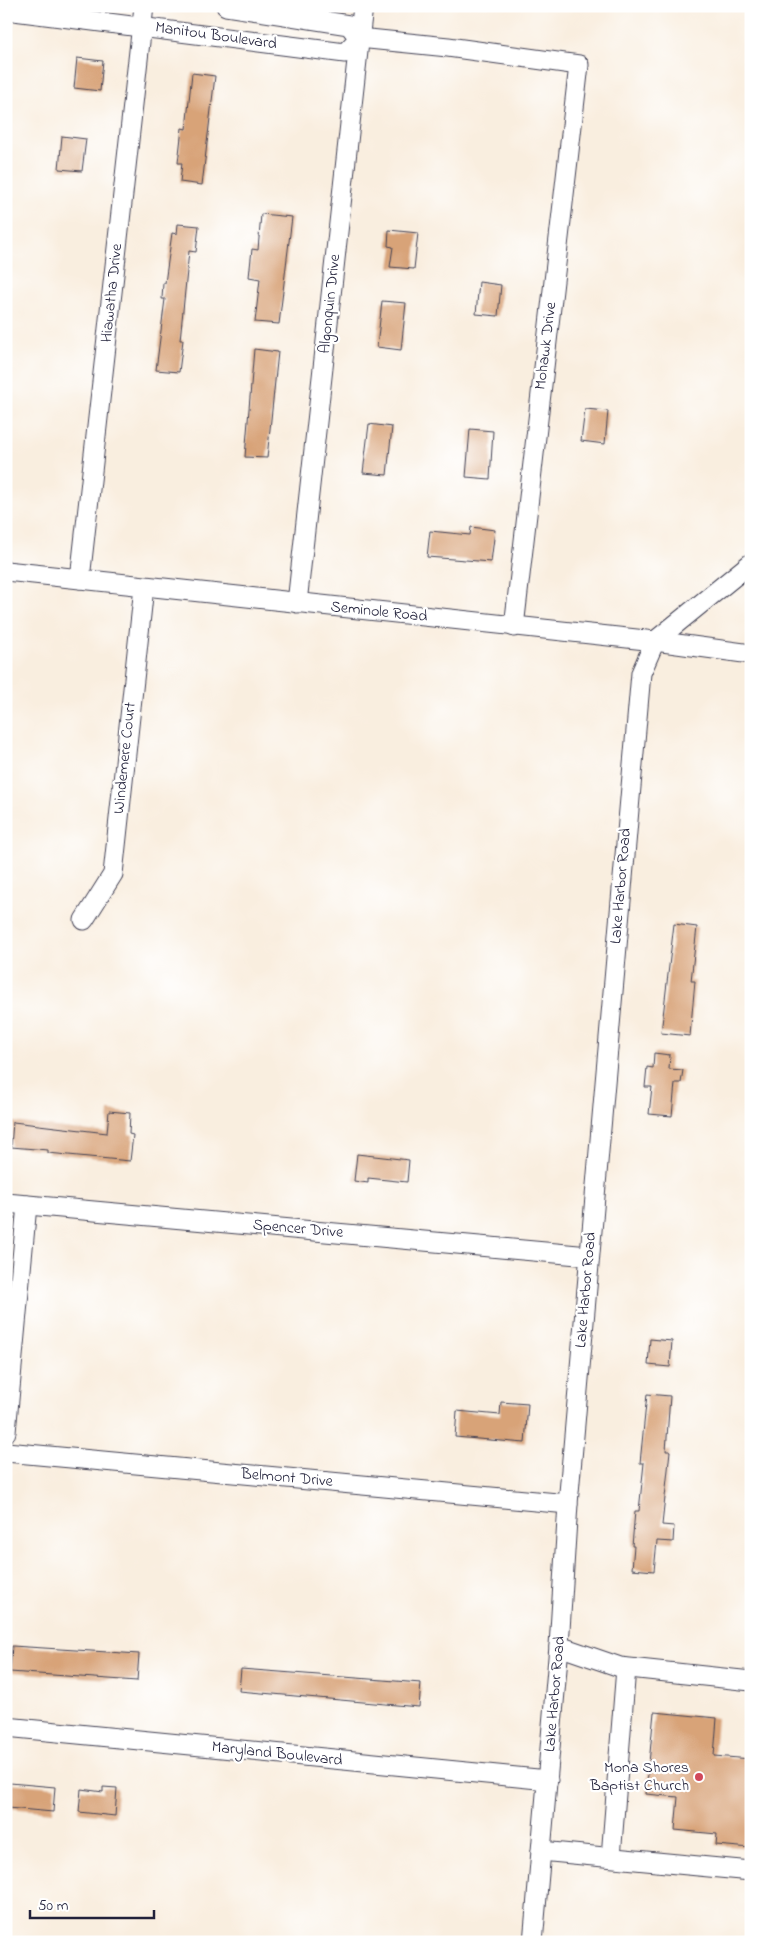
<svg xmlns="http://www.w3.org/2000/svg" width="757" height="1948" viewBox="0 0 757 1948" font-family="'Indie Flower',sans-serif">
<style>
.building{fill:#d8a378}
.lines{fill:none;stroke-linecap:round;stroke-linejoin:round}
.minor-casing{stroke:#424154;stroke-width:21}
.minor{stroke:#fff;stroke-width:19}
.poi-dot{fill:#d1495b;stroke:#fff;stroke-width:2}
.labels{text-anchor:middle;dominant-baseline:central;stroke-width:4.5;stroke-linejoin:round;paint-order:stroke}
.street-label{font-size:16px;fill:#22223b;stroke:#fff}
.poi-label{font-size:16px;fill:#22223b;stroke:#fff;text-anchor:end}
</style>
<rect width="100%" height="100%" fill="#fff"/>
<filter id="ink" filterUnits="userSpaceOnUse"><feTurbulence type="fractalNoise" baseFrequency=".02" numOctaves="2"/><feDisplacementMap in="SourceGraphic" scale="10" xChannelSelector="R" yChannelSelector="G"/><feConvolveMatrix kernelMatrix="1 2 1 2 8 2 1 2 1" color-interpolation-filters="sRGB"/></filter>
<filter id="wash" filterUnits="userSpaceOnUse"><feTurbulence type="fractalNoise" baseFrequency=".0096" numOctaves="4" result="noise"/><feDisplacementMap in="SourceGraphic" scale="20" xChannelSelector="R" yChannelSelector="G"/><feGaussianBlur stdDeviation="1.12" result="paint"/><feColorMatrix in="noise" values="0 0 0 0 0 0 0 0 0 0 0 0 0 0 0 0 0 1.4 0 .05"/><feComposite in="paint" operator="in"/></filter>
<g filter="url(#wash)">
<rect width="100%" height="100%" fill="#f9eedf"/>
<g id="blocks">
<g class="building">
<path d="M77 58 103 61 100 91 74 88Z"/>
<path d="M192 73 215 76 202 185 180 182 182 163H178L182 128 186 129Z"/>
<path d="M62 136 86 139 82 171 59 169Z"/>
<path d="M261 214 292 217 279 324 255 322 260 279 249 277 252 249 258 250Z"/>
<path d="M178 224 199 226 196 252 189 251 180 340H183L179 372 156 370 165 299H162L163 283H165L172 233 177 234Z"/>
<path d="M389 230 418 233 414 269 390 267 393 247 388 246Z"/>
<path d="M479 282 501 285 498 316 476 314Z"/>
<path d="M382 301 406 303 401 350 377 347Z"/>
<path d="M254 349 278 352 267 458 245 457Z"/>
<path d="M585 409 608 411 605 444 581 441Z"/>
<path d="M369 424 392 427 387 475 363 473Z"/>
<path d="M470 429 493 431 490 479 466 477Z"/>
<path d="M471 527 495 530 491 562 427 557 430 531 470 535Z"/>
<path d="M674 924 697 927 691 981H695L690 1036 661 1033Z"/>
<path d="M654 1053 670 1055 669 1069 683 1070 681 1083H675L672 1116 649 1114 652 1087H645L647 1067 653 1068Z"/>
<path d="M109 1111 130 1113 129 1134 133 1135 130 1161 48 1153V1150L11 1147 13 1122 107 1133Z"/>
<path d="M357 1154 409 1160 407 1182 368 1178V1183L354 1181Z"/>
<path d="M650 1339 672 1341 670 1367 648 1365Z"/>
<path d="M647 1394 670 1396 666 1451H670L662 1525 674 1526 673 1542 657 1541 654 1571 632 1569 634 1546H632L635 1511H639L644 1463H640Z"/>
<path d="M501 1402 528 1404 525 1443 455 1437 457 1411 500 1415Z"/>
<path d="M12 1646 139 1654 137 1681 10 1672Z"/>
<path d="M241 1669 421 1683 419 1707 239 1691Z"/>
<path d="M654 1712 717 1718 714 1756 751 1759V1848L716 1845 717 1834 675 1830 678 1797 646 1794Z"/>
<path d="M10 1783 55 1787 53 1812 8 1808Z"/>
<path d="M103 1787 117 1788 115 1816 79 1812 81 1789 103 1792Z"/>
</g>
</g>
</g>
<g filter="url(#ink)">
<use href="#blocks" fill-opacity="0" stroke="#424154" stroke-width="1"/>
<g class="lines">
<g class="minor-casing">
<g id="minor">
<path d="M6 10 345 53 359 38 349 25 226 6"/>
<path d="M359 38 448 47 579 65 514 627"/>
<path d="M6 571 655 641 751 654"/>
<path d="M80 579 144 6"/>
<path d="M297 603 363 6"/>
<path d="M84 920 113 874 144 587"/>
<path d="M6 1203 589 1256"/>
<path d="M6 1432 27 1205"/>
<path d="M6 1452 568 1504"/>
<path d="M559 1646 620 1667 751 1681"/>
<path d="M6 1727 548 1780"/>
<path d="M541 1851 751 1871"/>
<path d="M611 1857 626 1668"/>
<path d="M533 1942 559 1646 568 1504 641 673 655 641 751 563"/>
</g>
</g>
<use href="#minor" class="minor"/>
</g>
</g>
<circle class="poi-dot" cx="699" cy="1777" r="5"/>
<g class="labels">
<g class="street-label">
<text transform="translate(216 36) rotate(8)">Manitou Boulevard</text>
<text transform="translate(112 293) rotate(-84)">Hiawatha Drive</text>
<text transform="translate(330 304) rotate(-84)">Algonquin Drive</text>
<text transform="translate(546 346) rotate(-83)">Mohawk Drive</text>
<text transform="translate(379 612) rotate(6)">Seminole Road</text>
<text transform="translate(125 758) rotate(-84)">Windemere Court</text>
<text transform="translate(621 886) rotate(-85)">Lake Harbor Road</text>
<text transform="translate(298 1229) rotate(5)">Spencer Drive</text>
<text transform="translate(586 1290) rotate(-85)">Lake Harbor Road</text>
<text transform="translate(287 1478) rotate(5)">Belmont Drive</text>
<text transform="translate(555 1694) rotate(-85)">Lake Harbor Road</text>
<text transform="translate(277 1754) rotate(6)">Maryland Boulevard</text>
</g>
<g class="poi-label">
<text x="689" y="1768">Mona Shores<tspan x="689" dy="18">Baptist Church</tspan></text>
</g>
</g>
<rect width="757" height="1948" fill="none" stroke="#fff" stroke-width="25"/>
<path d="M30 1910v8h124v-8" fill="none" stroke="#22223b" stroke-width="2.5"/>
<text x="38" y="1910" font-size="15" fill="#22223b" stroke="#ffffff" stroke-width="4" paint-order="stroke">50 m</text>
</svg>
